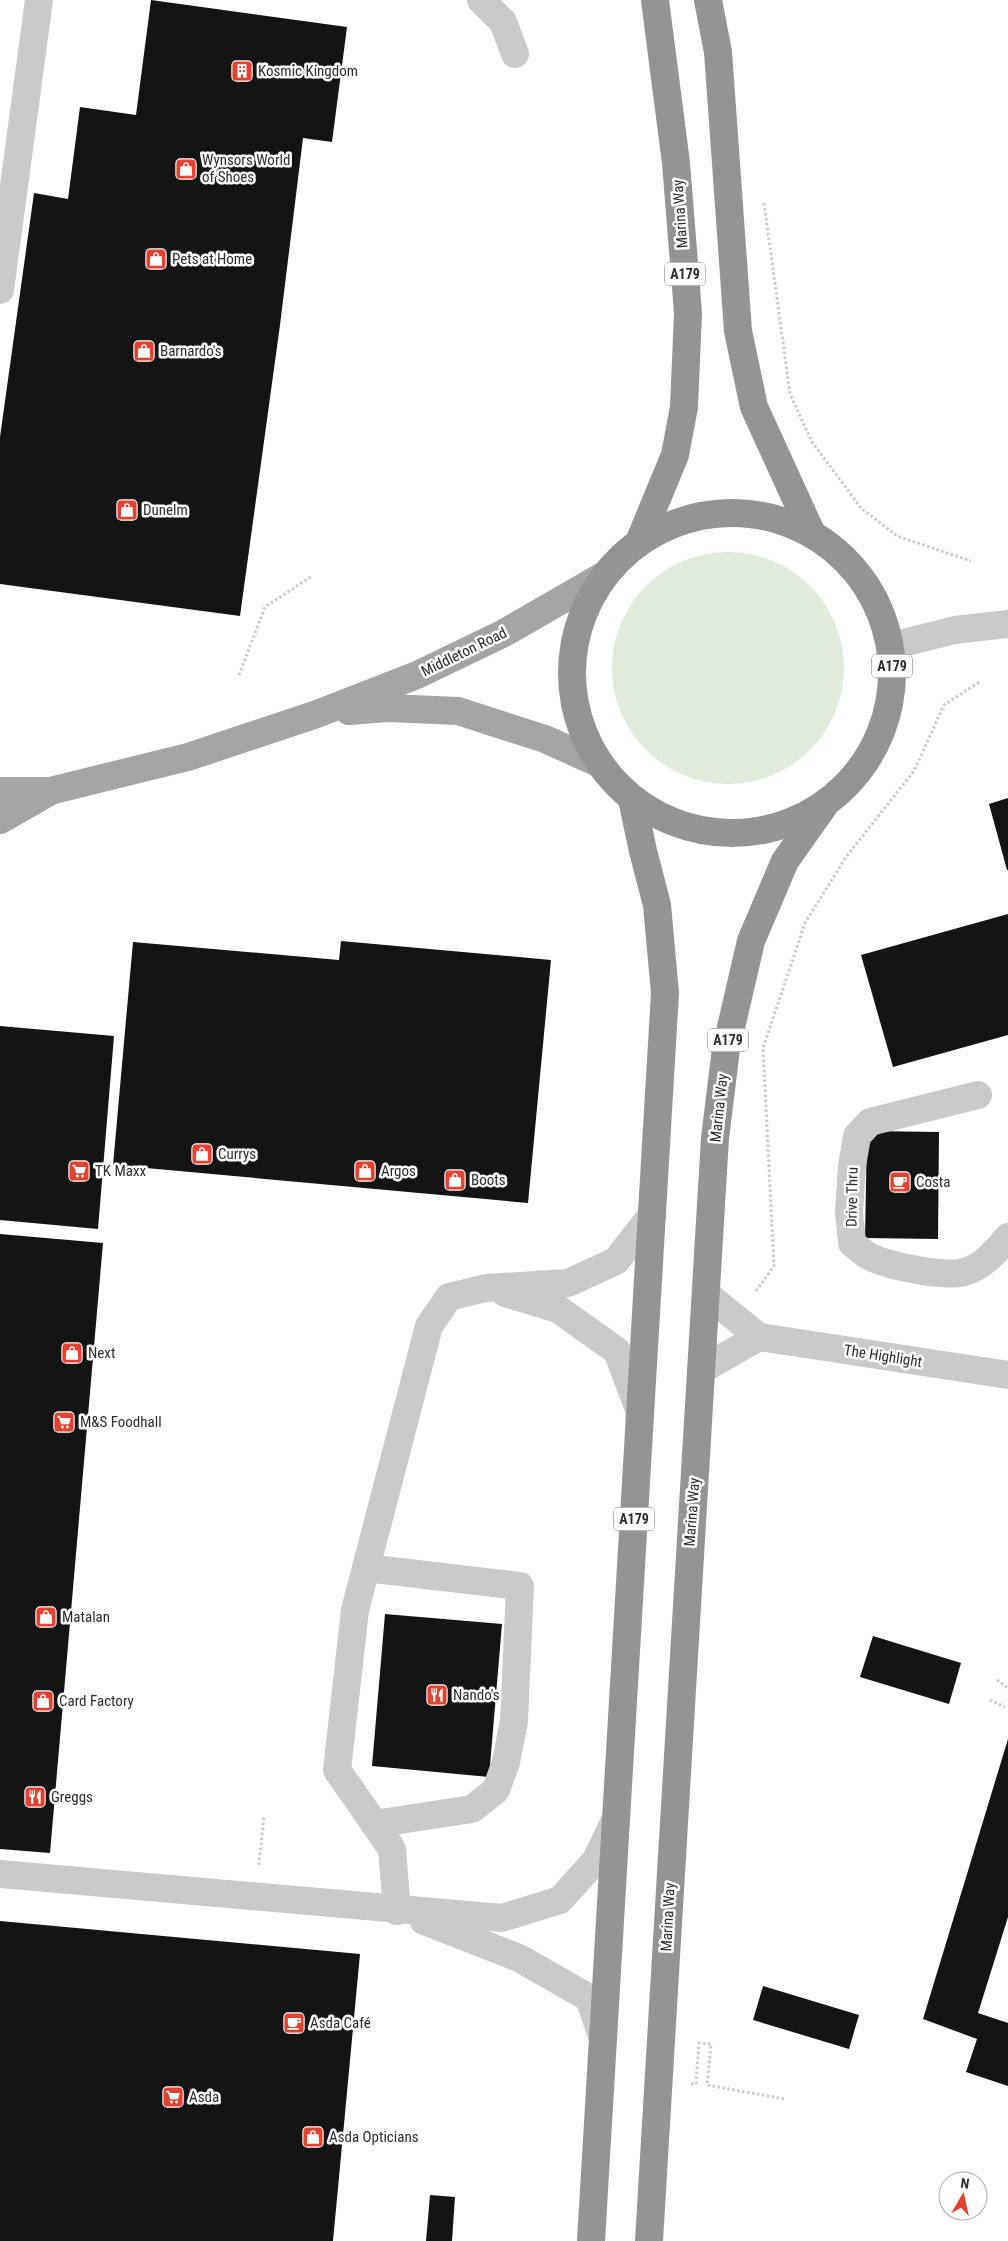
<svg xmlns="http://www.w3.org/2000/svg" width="1008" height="2241" viewBox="0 0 1008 2241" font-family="'Roboto Condensed',sans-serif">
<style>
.green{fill:#e1ebdb}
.building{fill:#141414}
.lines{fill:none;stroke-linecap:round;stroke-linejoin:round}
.path{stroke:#cacaca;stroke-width:3;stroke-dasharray:2.5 2.5;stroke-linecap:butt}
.minor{stroke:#cacaca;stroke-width:28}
.major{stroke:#a5a5a5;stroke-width:28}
.highway{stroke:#949494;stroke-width:28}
.labels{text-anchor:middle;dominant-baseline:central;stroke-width:5;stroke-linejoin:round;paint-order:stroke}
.shield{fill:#fff;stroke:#6c6c6c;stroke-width:1}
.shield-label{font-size:14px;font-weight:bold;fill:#2d2d2d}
.poi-label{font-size:15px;fill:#2d2d2d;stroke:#fff;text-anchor:start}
.street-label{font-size:15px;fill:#2d2d2d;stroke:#fff}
</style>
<rect width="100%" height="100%" fill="#fff"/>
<circle class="green" cx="728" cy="668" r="116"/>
<g class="building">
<path d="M151 0 347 27 332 142 303 138 280 325 240 616 0 584V437L34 193 68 199 80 107 136 115Z"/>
<path d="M1008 798V870H1007L989 804Z"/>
<path d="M1008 914V1035L893 1067 861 955Z"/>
<path d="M341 941 551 960 528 1203 113 1165 133 942 339 960Z"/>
<path d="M0 1026 114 1036 98 1229 0 1220Z"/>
<path d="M867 1131 939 1132 938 1239 865 1238Z"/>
<path d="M0 1234 103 1243 50 1853 0 1849Z"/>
<path d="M385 1614 502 1624 489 1777 372 1766Z"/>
<path d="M873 1636 961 1663 949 1704 860 1677Z"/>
<path d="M1008 1739V1917L978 2013 1008 2023V2086L966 2072 977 2039 923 2019Z"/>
<path d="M0 1921 360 1954 333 2241H0Z"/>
<path d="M763 1986 859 2015 849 2049 753 2020Z"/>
<path d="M430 2195 455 2197 452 2241H426Z"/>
</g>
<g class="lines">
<g class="path">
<path d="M764 203 790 394 812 442 861 508 897 536 971 561"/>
<path d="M239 675 265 607 312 576"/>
<path d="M756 1291 774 1266 763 1048 805 923 846 857 914 771 944 705 981 681"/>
<path d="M997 1680 1008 1688"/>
<path d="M990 1700 1005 1707"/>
<path d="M259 1865 264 1816"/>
<path d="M691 2084H696L699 2043 711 2044 707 2085 785 2099"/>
</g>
<g class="minor">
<path d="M481 0 503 22 515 54"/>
<path d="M0 290 39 0"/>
<path d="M891 646 955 630 1008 624"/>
<path d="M978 1095 870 1122 857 1136 852 1166 849 1212 852 1243C857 1247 862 1252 867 1255 883 1265 946 1278 964 1272 983 1267 996 1251 1008 1237"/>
<path d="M505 1293 558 1309 617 1351 640 1412"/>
<path d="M706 1294 759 1337 1008 1375"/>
<path d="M701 1370 759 1337"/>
<path d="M366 1568 520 1586 514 1721 506 1762 496 1790 472 1809 374 1824"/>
<path d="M0 1874 502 1918 560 1900 596 1860 616 1818"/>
<path d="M397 1911 392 1849 337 1770 355 1610 429 1326 449 1297 486 1288 568 1283 616 1261 652 1215"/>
<path d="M424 1921 519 1958 589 1998 603 2039"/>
</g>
<g class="major">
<path d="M349 711 388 708 458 711 545 739 598 763"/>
<path d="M0 791H50L188 757 317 714 417 675 504 633 603 576"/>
<path d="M0 820 49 792"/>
</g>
<g class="highway">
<path d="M708 0 718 52 738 331 754 407 812 534"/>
<circle cx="732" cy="673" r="160"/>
<path d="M639 542 675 455 684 407 688 313 676 163 655 0"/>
<path d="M591 2241 665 993 657 905 643 851 632 799"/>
<path d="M649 2241 715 1138 726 1049 751 941 785 861 824 806"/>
</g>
</g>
<defs>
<g id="building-square" transform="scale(1.125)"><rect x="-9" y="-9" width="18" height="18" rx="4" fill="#e44230" stroke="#fff"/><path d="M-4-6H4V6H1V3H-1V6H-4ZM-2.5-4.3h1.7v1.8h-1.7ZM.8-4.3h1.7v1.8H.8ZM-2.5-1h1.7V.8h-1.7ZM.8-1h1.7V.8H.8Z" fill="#fff"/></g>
<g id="shop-square" transform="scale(1.125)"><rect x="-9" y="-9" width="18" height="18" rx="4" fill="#e44230" stroke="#fff"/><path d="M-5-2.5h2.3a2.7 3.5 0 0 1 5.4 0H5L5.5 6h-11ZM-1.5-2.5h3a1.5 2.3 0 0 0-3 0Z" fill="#fff"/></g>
<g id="supermarket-square" transform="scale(1.125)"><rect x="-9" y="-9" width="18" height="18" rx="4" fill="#e44230" stroke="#fff"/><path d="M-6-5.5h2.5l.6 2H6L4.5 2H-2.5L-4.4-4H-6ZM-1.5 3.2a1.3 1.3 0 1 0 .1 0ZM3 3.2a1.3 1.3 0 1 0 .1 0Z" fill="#fff"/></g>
<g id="cafe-square" transform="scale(1.125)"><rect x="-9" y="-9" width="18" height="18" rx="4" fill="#e44230" stroke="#fff"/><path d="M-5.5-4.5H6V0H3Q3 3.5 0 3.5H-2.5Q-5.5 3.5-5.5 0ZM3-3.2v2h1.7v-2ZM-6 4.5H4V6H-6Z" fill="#fff"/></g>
<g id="restaurant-square" transform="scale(1.125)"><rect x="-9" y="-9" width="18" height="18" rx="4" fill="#e44230" stroke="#fff"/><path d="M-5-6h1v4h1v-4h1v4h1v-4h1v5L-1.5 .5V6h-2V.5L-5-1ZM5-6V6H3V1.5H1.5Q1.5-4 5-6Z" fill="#fff"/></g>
</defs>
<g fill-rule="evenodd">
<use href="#building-square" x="242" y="71"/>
<use href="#shop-square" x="186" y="169"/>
<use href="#shop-square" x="156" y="259"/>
<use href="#shop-square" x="144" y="351"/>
<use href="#shop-square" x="127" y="510"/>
<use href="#shop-square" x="202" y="1154"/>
<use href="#supermarket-square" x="79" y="1171"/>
<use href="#shop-square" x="365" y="1171"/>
<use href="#shop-square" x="455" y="1180"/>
<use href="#cafe-square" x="900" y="1182"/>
<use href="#shop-square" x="72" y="1353"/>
<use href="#supermarket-square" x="64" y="1422"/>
<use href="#shop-square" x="46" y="1617"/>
<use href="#restaurant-square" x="437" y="1695"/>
<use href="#shop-square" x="43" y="1701"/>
<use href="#restaurant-square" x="35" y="1797"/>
<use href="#cafe-square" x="294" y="2023"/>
<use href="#supermarket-square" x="173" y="2097"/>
<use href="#shop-square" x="313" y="2137"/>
</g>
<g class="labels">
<g class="shield">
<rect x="665" y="262.5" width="40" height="23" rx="4"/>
<rect x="872" y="654.5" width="40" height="23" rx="4"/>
<rect x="708" y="1028.5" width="40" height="23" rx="4"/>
<rect x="614" y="1507.5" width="40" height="23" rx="4"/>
</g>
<g class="shield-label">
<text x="685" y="274">A179</text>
<text x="892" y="666">A179</text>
<text x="728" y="1040">A179</text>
<text x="634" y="1519">A179</text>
</g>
<g class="poi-label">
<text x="258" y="71">Kosmic Kingdom</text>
<text x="202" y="160">Wynsors World<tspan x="202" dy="17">of Shoes</tspan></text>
<text x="172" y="259">Pets at Home</text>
<text x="160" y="351">Barnardo's</text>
<text x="143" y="510">Dunelm</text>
<text x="218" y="1154">Currys</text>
<text x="95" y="1171">TK Maxx</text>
<text x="381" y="1171">Argos</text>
<text x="471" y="1180">Boots</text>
<text x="916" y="1182">Costa</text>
<text x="88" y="1353">Next</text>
<text x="80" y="1422">M&amp;S Foodhall</text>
<text x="62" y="1617">Matalan</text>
<text x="453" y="1695">Nando's</text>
<text x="59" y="1701">Card Factory</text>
<text x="51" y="1797">Greggs</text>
<text x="310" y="2023">Asda Café</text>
<text x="189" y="2097">Asda</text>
<text x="329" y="2137">Asda Opticians</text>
</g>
<g class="street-label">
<text transform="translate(680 214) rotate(-94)">Marina Way</text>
<text transform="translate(464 652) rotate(-26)">Middleton Road</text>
<text transform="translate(719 1108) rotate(-84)">Marina Way</text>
<text transform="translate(852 1197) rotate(-89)">Drive Thru</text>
<text transform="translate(883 1356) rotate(9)">The Highlight</text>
<text transform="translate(692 1512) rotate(-86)">Marina Way</text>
<text transform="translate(668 1917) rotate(-87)">Marina Way</text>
</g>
</g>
<g transform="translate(963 2196) rotate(9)"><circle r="24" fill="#ffffff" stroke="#ababab"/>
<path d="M0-4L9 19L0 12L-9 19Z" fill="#e44230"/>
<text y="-8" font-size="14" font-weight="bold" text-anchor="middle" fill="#2d2d2d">N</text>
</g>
</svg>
